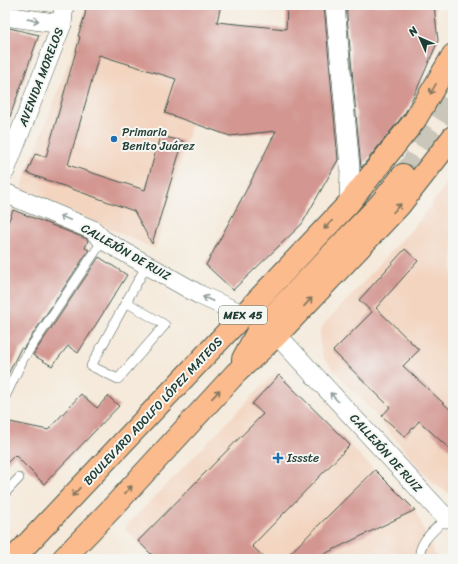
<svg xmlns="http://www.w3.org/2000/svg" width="458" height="564" viewBox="0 0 458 564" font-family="Sriracha,sans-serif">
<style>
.built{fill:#f3d4bf}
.building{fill:#d39691}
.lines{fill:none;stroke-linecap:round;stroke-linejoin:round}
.primary-tunnel{stroke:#cac7ba;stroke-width:22;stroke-dasharray:22 11;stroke-linecap:butt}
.lane-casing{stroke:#3f574d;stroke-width:10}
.street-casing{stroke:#3f574d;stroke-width:20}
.primary-casing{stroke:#3f574d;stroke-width:24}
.lane{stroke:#fff;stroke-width:9}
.street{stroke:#fff;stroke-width:19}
.primary{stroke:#fbbb8d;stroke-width:22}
.oneway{stroke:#8f9e9a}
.oneway2{stroke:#82765c}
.poi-dot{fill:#1f6fb2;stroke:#f6f6f2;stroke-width:1.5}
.labels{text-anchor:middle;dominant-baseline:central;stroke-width:4;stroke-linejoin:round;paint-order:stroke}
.shield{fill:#f6f6f2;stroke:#60746d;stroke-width:1}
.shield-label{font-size:11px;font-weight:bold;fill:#1f3d34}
.street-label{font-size:12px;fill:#1f3d34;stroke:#f6f6f2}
.poi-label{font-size:12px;fill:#1f3d34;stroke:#f6f6f2;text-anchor:start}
</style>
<rect width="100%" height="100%" fill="#f6f6f2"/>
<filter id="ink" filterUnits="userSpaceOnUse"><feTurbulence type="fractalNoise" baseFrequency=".025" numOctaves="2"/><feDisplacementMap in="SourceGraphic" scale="8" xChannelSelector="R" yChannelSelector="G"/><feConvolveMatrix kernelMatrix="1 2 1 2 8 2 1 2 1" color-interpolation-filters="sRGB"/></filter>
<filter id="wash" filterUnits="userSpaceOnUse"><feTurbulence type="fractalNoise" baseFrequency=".012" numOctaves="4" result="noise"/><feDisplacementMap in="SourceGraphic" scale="16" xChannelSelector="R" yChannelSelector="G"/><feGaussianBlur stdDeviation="0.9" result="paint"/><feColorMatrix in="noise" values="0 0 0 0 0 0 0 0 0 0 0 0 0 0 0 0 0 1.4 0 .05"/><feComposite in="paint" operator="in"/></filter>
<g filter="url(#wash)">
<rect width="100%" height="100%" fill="#f5eadb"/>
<g class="built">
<path d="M86 8 202 21 192 123 155 249 21 189 72 54Z"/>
<path d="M453 175V496L434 484 397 441 375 414 338 375 323 357 320 343V333L323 325 348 299 419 221Z"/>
<path d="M276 372 415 510 437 559H156L124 528Z"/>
</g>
<g id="blocks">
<g class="building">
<path d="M86 5H221L217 22 286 29 287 5H324L338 160 302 224 233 290 206 265 249 185 276 131 230 136 165 113 176 79 99 55 68 165 145 190 160 136 183 141 152 244 134 211 27 173 35 154 46 157 80 37 78 36 85 15Z"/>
<path d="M346 5H434L438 41 418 87 405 113 361 168Z"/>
<path d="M5 27 39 35 6 128 5 127Z"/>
<path d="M13 210 87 239 88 241 85 248 89 250 23 349 21 348 5 380V230Z"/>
<path d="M405 249 418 261 376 308 419 350 403 366 453 412V452L419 421 405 437 382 416 390 407 333 351 372 312 359 300Z"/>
<path d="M99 257 127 275 78 353 68 346 52 366 33 355Z"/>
<path d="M279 375 350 445 252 546 266 559H156L138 541 263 414 252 404Z"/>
<path d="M81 394 97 408 108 396 119 406 44 484 15 455 5 465V421L48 430Z"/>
<path d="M375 470 415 510 314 559H284Z"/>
</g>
</g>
</g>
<g filter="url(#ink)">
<use href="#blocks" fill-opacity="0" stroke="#3f574d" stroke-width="1"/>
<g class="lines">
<path class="primary-tunnel" d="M403 175 412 164 453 98"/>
<g class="lane-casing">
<g id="lane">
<path d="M126 302 165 325 118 379 91 366Z"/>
<path d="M126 302 147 265"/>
<path d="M5 397 23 359 103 240"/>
<path d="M5 493 19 478"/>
<path d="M420 559C417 542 436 529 446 518"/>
</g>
</g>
<g class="street-casing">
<g id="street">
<path d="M335 5 350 167 349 203"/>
<path d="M5 16 62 24"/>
<path d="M5 171 62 24 64 5"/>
<path d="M5 193 93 230 103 240 200 295 244 315"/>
<path d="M277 335 433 504 446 518 453 515"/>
</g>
</g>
<g class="primary-casing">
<g id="primary">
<path d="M243 359 258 331 380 204 403 175"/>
<path d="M13 559 349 203 415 120 453 55"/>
<path d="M63 559 114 506 236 373 277 335 399 206 453 137"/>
</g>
</g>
<use href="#lane" class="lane"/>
<use href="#street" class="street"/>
<use href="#primary" class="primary"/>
</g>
<defs><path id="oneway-shaft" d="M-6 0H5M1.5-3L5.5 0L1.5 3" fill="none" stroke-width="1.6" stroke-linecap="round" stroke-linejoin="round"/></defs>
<g class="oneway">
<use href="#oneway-shaft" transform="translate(33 20) rotate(8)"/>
<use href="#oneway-shaft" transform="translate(65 218) rotate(-157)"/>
<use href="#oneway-shaft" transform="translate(208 299) rotate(-156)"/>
<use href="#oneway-shaft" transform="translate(334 397) rotate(-132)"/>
</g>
<g class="oneway2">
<use href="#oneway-shaft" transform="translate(433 89) rotate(120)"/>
<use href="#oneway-shaft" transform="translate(397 208) rotate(-48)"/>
<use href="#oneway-shaft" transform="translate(328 225) rotate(133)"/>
<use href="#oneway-shaft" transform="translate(308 302) rotate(-47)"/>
<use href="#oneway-shaft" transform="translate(216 394) rotate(-47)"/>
<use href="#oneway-shaft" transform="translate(128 490) rotate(-47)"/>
<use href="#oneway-shaft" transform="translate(76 492) rotate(133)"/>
</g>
</g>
<g class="poi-dot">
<circle cx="114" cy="139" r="4"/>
<path d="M276 452h4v4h4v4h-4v4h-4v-4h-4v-4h4z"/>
</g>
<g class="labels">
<rect class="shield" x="219" y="306" width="48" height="18" rx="3"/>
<g class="shield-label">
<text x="243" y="315">MEX 45</text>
</g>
<g class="street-label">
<text transform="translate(41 77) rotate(-69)">AVENIDA MORELOS</text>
<text transform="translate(126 252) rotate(30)">CALLEJÓN DE RUIZ</text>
<text transform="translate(153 411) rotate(-47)">BOULEVARD ADOLFO LÓPEZ MATEOS</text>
<text transform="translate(386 453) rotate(48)">CALLEJÓN DE RUIZ</text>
</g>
<g class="poi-label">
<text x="122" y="132">Primaria<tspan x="122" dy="14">Benito Juárez</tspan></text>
<text x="287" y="458">Issste</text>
</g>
</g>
<rect width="458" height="564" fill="none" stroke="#f6f6f2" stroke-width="20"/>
<g transform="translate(420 38) rotate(315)" stroke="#f6f6f2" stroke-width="3" paint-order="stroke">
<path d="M0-3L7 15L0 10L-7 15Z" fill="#1f3d34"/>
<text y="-6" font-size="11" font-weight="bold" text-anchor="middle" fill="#1f3d34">N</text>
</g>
</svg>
